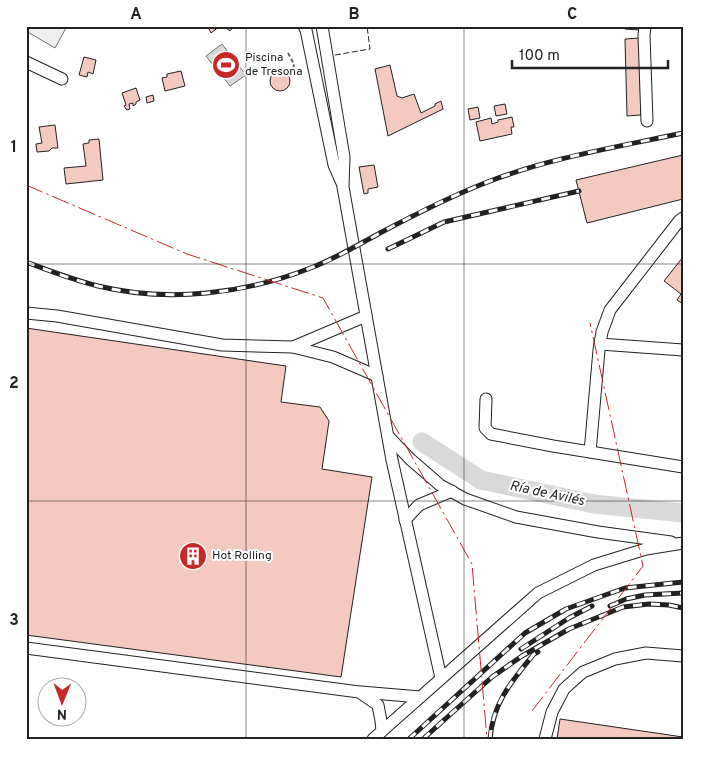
<svg xmlns="http://www.w3.org/2000/svg" width="709" height="765" viewBox="0 0 709 765" font-family="Overpass,sans-serif">
<style>
.green{fill:#eee;stroke:#6f6f6f}
.water{fill:#d9d9d9;stroke:#6f6f6f}
.lines{fill:none;stroke-linecap:round;stroke-linejoin:round}
.river{stroke:#d9d9d9;stroke-width:19}
.building{fill:#f3c9c0;stroke:#222}
.minor-casing{stroke:#222;stroke-width:13}
.path{stroke:#646464;stroke-width:2;stroke-dasharray:4 2.5;stroke-linecap:butt}
.minor{stroke:#fff;stroke-width:11}
.rail-casing{stroke:#222;stroke-width:5}
.rail{stroke:#fff;stroke-width:3;stroke-dasharray:9;stroke-linecap:butt}
.fence{stroke:#222;stroke-width:1;stroke-dasharray:6 2.5;stroke-linecap:butt}
.power{stroke:#c62828;stroke-width:1;stroke-dasharray:18 4 2.5 4;stroke-linecap:butt}
.grid{fill:none;stroke:#222;stroke-width:1;stroke-opacity:0.55}
.labels{text-anchor:middle;dominant-baseline:central;stroke-width:4;stroke-linejoin:round;paint-order:stroke}
.poi-label{font-size:12px;fill:#222;stroke:#fff;text-anchor:start}
.water-label{font-size:14px;font-style:italic;fill:#222;stroke:#fff}
.neatline{fill:none;stroke:#222;stroke-width:2}
.grid-label{font-size:16px;text-anchor:middle;font-weight:bold;fill:#222}
</style>
<rect width="100%" height="100%" fill="#fff"/>
<path class="green" d="M28 26H67L55 48 26 31Z"/>
<path class="water" d="M222 44 246 75 230 86 206 56Z"/>
<g class="lines">
<path class="river" d="M422 442 481 480 594 504 683 513"/>
</g>
<g class="building">
<path d="M209 26H220L211 33 208 27Z"/>
<path d="M224 26H234L230 31Z"/>
<path d="M625 26H639V30L625 29Z"/>
<path d="M639 38 641 115 627 116 625 39Z"/>
<path d="M84 57 96 60 93 74 88 72 87 77 79 75Z"/>
<path d="M390 65 397 96 402 98 414 94 421 113 435 106V104L441 101 443 109 388 136 375 69Z"/>
<circle cx="280" cy="81" r="10"/>
<path d="M181 71 185 86 165 91 162 78 167 77V74Z"/>
<path d="M136 88 140 100 136 102V104L133 106V103L129 104 130 109 127 110 124 106 126 105 122 93Z"/>
<path d="M153 95 154 101 147 103 146 97Z"/>
<path d="M505 104 507 114 496 116 494 106Z"/>
<path d="M478 107 480 118 470 120 468 109Z"/>
<path d="M512 117 514 127H511L512 134 480 141 476 122 491 118 492 124 498 122V120Z"/>
<path d="M55 125 58 148H52L49 151 37 152 36 144 42 143 39 127Z"/>
<path d="M99 139 103 180 66 184 64 168 86 166 83 144 89 143V140Z"/>
<path d="M683 155V199L587 223 576 180Z"/>
<path d="M374 165 378 187 368 189V193L364 194 359 167Z"/>
<path d="M683 257V304L677 300 681 294 664 281Z"/>
<path d="M26 328 286 366 281 402 320 407 329 421 322 469 372 477 341 677 26 635Z"/>
<path d="M560 719 683 737V739H557Z"/>
</g>
<g class="lines">
<g class="minor-casing">
<g id="minor">
<path d="M304 26 306 30 334 165 342 183"/>
<path d="M322 26 344 157 343 187 392 460 441 678"/>
<path d="M645 26 644 35 647 121"/>
<path d="M26 62 62 79"/>
<path d="M26 313 57 316 222 345 293 347 333 357 377 376"/>
<path d="M600 344 683 350"/>
<path d="M293 347 366 316"/>
<path d="M486 399 485 428 491 434 553 446 683 467"/>
<path d="M388 436 410 459 440 485 465 499 516 517 598 532 671 542"/>
<path d="M590 452 599 350 602 332 610 310 679 221 683 218"/>
<path d="M405 520 419 505 452 491"/>
<path d="M26 648 359 692 378 705 381 721 382 731"/>
<path d="M361 692 420 697"/>
<path d="M373 739 538 593 594 565 646 549 683 543"/>
<path d="M545 739 552 712 564 689 583 672 615 659 646 653 683 656"/>
</g>
</g>
<path class="path" d="M288 53 294 64 292 77"/>
<use href="#minor" class="minor"/>
<g class="rail-casing">
<g id="rail">
<path d="M388 249 444 222 579 191"/>
<path d="M26 262C50 271 73 280 98 286 168 303 246 294 313 267 336 258 358 245 380 233 414 215 449 197 485 183 548 158 617 147 683 133"/>
<path d="M610 606 626 599 645 595 683 593"/>
<path d="M521 649 569 618 592 606"/>
<path d="M409 739 525 633 566 609 625 588 683 582"/>
<path d="M423 739 492 677 522 656 569 629 623 607 649 604 669 605 683 608"/>
<path d="M490 739C493 702 512 681 534 654L538 652"/>
</g>
</g>
<use href="#rail" class="rail"/>
<path class="fence" d="M335 55 370 49 367 26"/>
<g class="power">
<path d="M26 185 187 254 323 298 472 564 487 739"/>
<path d="M532 711 643 566 590 323"/>
</g>
</g>
<path class="grid" d="M246 26V739M464 26V739M26 264H683M26 501H683"/>
<defs>
<g id="stadium-disc" transform="scale(1.4375)"><circle r="9.5" fill="#c62828" stroke="#fff"/><path d="M0-5a6.5 5 0 1 0 0 10a6.5 5 0 1 0 0-10ZM-3.5-1.8h7v3.6h-7Z" fill="#fff"/></g>
<g id="building-disc" transform="scale(1.4375)"><circle r="9.5" fill="#c62828" stroke="#fff"/><path d="M-4-6H4V6H1V3H-1V6H-4ZM-2.5-4.3h1.7v1.8h-1.7ZM.8-4.3h1.7v1.8H.8ZM-2.5-1h1.7V.8h-1.7ZM.8-1h1.7V.8H.8Z" fill="#fff"/></g>
</defs>
<g fill-rule="evenodd">
<use href="#stadium-disc" x="226" y="65"/>
<use href="#building-disc" x="193" y="556"/>
</g>
<g class="labels">
<g class="poi-label">
<text x="245" y="58">Piscina<tspan x="245" dy="14">de Tresona</tspan></text>
<text x="212" y="556">Hot Rolling</text>
</g>
<g class="water-label">
<text transform="translate(547 494) rotate(12)">Ría de Avilés</text>
</g>
</g>
<rect width="709" height="765" fill="none" stroke="#ffffff" stroke-width="55"/>
<g transform="translate(62 702) rotate(181)"><circle r="24" fill="#ffffff" stroke="#a7a7a7"/>
<path d="M0-4L9 19L0 12L-9 19Z" fill="#c62828"/>
<text y="-8" font-size="14" font-weight="bold" text-anchor="middle" fill="#222222">N</text>
</g>
<path d="M512 60v8h156v-8" fill="none" stroke="#222222" stroke-width="2.5"/>
<text x="519" y="60" font-size="15" fill="#222222" stroke="#ffffff" stroke-width="4" paint-order="stroke">100 m</text>
<rect x="28" y="28" width="654" height="710" class="neatline"/>
<g class="grid-label">
<text x="136" y="19">A</text>
<text x="354" y="19">B</text>
<text x="572" y="19">C</text>
<text x="14" y="152">1</text>
<text x="14" y="388">2</text>
<text x="14" y="625">3</text>
</g>
</svg>
